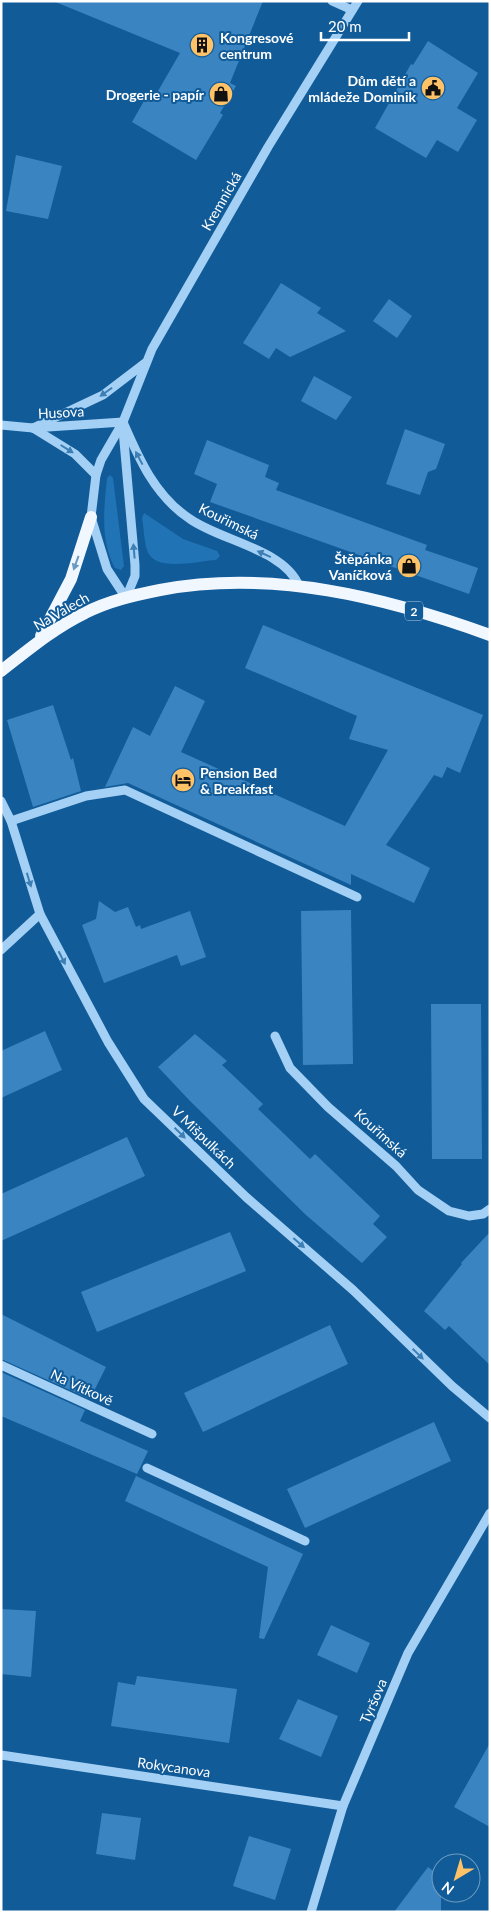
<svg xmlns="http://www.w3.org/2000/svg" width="491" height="1913" viewBox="0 0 491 1913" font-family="Lato,sans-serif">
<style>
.grass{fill:#2074b6}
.building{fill:#3a85c1}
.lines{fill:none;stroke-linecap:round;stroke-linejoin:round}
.minor{stroke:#a3d0f4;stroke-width:9}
.major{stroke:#f0f7ff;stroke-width:12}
.oneway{fill:#3d7eb4}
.oneway2{fill:#6a99c1}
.labels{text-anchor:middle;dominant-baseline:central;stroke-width:4;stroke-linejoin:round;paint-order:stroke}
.shield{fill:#115b98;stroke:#b8cee0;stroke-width:1}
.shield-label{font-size:12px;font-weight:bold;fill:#fff}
.poi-label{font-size:14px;font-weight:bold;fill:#fff;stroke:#115b98;text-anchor:end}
.street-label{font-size:14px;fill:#fff;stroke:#115b98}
</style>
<rect width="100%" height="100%" fill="#115b98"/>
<g class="grass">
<path d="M110 475 113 478 124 566 121 570 115 568C100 541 104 508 107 478Z"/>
<path d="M144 513 183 539 217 551 220 556 216 560C197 561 154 573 147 550 144 540 144 529 142 518Z"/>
</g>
<g class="building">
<path d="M53 1H263L230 83 236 86 220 113 223 115 196 160 132 122 148 94 154 98 180 53Z"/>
<path d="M428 41 478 73 457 108 477 120 458 152 437 140 426 158 375 128 411 64 413 65Z"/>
<path d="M16 155 62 166 48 219 6 211Z"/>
<path d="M281 283 321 308 317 313 346 331 290 357 276 348 269 359 243 343Z"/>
<path d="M389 299 412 316 397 338 373 321Z"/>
<path d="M314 376 352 397 336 420 301 401Z"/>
<path d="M405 429 445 444 436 469 428 472 420 495 386 484Z"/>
<path d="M207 440 269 465 265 477 279 483 276 490 427 545 425 550 478 568 469 594 210 502 217 484 194 474Z"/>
<path d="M263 625 483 715 460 773 447 767 442 778 434 775 386 845 430 868 414 903 351 874V885L128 783 105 787 133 727 150 736 175 686 205 701 181 752 345 826 388 750 349 739 357 716 245 668Z"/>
<path d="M53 705 71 760 73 758 81 791 33 807 7 720Z"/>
<path d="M99 901 115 912 128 907 136 927 140 925 141 929 190 911 206 957 181 966 177 955 104 983 82 925 96 919Z"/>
<path d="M351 910 353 1064 303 1065 301 911Z"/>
<path d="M431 1004H481L482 1159H432Z"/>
<path d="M45 1031 62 1070 1 1098V1051Z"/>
<path d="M195 1034 227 1061 222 1065 263 1104 258 1109 278 1128 310 1159 315 1154 380 1216 373 1224 387 1237 362 1263 306 1215 190 1101 158 1067Z"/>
<path d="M127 1137 145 1176 1 1241V1194Z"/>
<path d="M230 1232 246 1271 97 1332 81 1292Z"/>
<path d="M490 1232V1365L449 1326 445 1330 424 1311 462 1264 461 1263Z"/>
<path d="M1 1314 106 1367 90 1399 1 1359Z"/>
<path d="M330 1325 348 1364 203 1432 184 1393Z"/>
<path d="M1 1372 85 1410 80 1421 148 1451 137 1474 1 1416Z"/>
<path d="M434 1422 451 1461 305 1528 287 1489Z"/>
<path d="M136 1476 303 1554 264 1639 259 1638 268 1567 125 1501Z"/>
<path d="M1 1609 36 1611 31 1677 1 1674Z"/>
<path d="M331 1625 370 1643 357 1673 317 1655Z"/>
<path d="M137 1676 237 1689 229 1743 111 1726 118 1682 135 1685Z"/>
<path d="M298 1699 338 1716 321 1757 279 1739Z"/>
<path d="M490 1743V1827L454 1807Z"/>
<path d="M102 1813 141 1818 135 1860 96 1854Z"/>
<path d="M249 1836 291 1849 275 1900 233 1886Z"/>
<path d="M428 1867 441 1877V1912H394Z"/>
</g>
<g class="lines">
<g class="minor">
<path d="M332 1 352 10"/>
<path d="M123 422C139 459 155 496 190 519 221 541 284 549 299 586"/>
<path d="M1 425 33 428 123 422"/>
<path d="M33 428 103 395 145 363"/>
<path d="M33 428 75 454 96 475"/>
<path d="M123 430 135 565V576L126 598"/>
<path d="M126 598 107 569 91 517 96 475 101 460 123 422 152 349 268 147 358 1"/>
<path d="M1 801 11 821 40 914 108 1042 144 1099 246 1197 353 1290 452 1386 490 1418"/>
<path d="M11 821 86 796 125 790 357 897"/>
<path d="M1 950 40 914"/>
<path d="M275 1036 290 1068 328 1107 396 1166 418 1190 449 1211 469 1216 483 1214 490 1209"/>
<path d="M1 1365 152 1434"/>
<path d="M147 1468 305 1541"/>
<path d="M1 1755 343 1806"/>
<path d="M311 1912 343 1806 408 1653 490 1513"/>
</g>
<g class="major">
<path d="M41 636 71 579 91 517"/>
<path d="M1 671C28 650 54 628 85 613 108 601 135 595 160 590 272 569 385 597 490 635"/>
</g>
</g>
<defs><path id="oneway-solid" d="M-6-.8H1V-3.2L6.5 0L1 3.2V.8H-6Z" transform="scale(1.25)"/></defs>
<g class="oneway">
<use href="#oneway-solid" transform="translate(106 392) rotate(145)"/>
<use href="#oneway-solid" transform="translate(67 449) rotate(32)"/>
<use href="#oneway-solid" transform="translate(139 458) rotate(-118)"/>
<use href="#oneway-solid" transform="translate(134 551) rotate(-95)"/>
<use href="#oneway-solid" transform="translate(264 554) rotate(-156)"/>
<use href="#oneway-solid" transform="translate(29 880) rotate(73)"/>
<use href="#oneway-solid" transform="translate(62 958) rotate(63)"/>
<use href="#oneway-solid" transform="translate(180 1133) rotate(44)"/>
<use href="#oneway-solid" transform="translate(299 1243) rotate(41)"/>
<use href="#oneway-solid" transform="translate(418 1354) rotate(44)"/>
</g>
<use class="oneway2" href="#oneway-solid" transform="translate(76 563) rotate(110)"/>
<defs>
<g id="building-disc" transform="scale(1.25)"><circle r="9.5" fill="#ffc266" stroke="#115b98"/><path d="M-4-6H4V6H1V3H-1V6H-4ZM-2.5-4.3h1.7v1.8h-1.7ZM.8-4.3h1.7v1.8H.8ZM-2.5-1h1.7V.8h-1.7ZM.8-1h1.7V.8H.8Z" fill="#111"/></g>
<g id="civic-disc" transform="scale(1.25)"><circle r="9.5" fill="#ffc266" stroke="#115b98"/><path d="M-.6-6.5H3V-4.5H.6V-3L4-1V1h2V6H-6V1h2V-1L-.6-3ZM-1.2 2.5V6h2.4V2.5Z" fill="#111"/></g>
<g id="shop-disc" transform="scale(1.25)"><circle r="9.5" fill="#ffc266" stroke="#115b98"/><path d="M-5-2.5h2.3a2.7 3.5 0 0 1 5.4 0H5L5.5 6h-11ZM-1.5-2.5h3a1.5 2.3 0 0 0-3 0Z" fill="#111"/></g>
<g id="hotel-disc" transform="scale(1.25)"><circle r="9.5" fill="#ffc266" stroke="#115b98"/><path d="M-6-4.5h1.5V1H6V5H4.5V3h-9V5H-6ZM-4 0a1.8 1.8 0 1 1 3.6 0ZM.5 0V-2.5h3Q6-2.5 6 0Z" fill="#111"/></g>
</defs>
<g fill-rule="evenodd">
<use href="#building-disc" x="202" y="45"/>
<use href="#civic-disc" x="433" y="88"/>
<use href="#shop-disc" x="221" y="94"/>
<use href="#shop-disc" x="409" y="566"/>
<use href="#hotel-disc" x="183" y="780"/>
</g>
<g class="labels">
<rect class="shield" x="405" y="601.5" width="18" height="19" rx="4"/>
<g class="shield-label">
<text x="414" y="611">2</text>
</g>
<g class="poi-label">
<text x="220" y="37" text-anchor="start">Kongresové<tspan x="220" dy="16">centrum</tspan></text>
<text x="416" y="80">Dům dětí a<tspan x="416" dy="16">mládeže Dominik</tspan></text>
<text x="204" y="94">Drogerie - papír</text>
<text x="392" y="558">Štěpánka<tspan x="392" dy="16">Vaníčková</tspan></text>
<text x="200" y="772" text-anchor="start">Pension Bed<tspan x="200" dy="16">&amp; Breakfast</tspan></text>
</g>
<g class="street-label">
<text transform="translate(221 201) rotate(-60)">Kremnická</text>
<text transform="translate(61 412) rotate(-3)">Husova</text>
<text transform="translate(229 521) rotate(26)">Kouřimská</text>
<text transform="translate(61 611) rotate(-30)">Na Valech</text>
<text transform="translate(381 1133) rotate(42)">Kouřimská</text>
<text transform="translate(204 1137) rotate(44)">V Mišpulkách</text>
<text transform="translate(82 1387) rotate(25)">Na Vítkově</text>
<text transform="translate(373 1701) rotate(-67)">Tyršova</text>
<text transform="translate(174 1767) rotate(8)">Rokycanova</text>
</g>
</g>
<rect width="491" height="1913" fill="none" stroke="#ffffff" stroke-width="5"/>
<g transform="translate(456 1878) rotate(218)"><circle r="24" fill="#115b98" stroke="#709dc1"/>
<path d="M0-4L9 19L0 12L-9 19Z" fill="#ffc266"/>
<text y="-8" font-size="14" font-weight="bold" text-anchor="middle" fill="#ffffff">N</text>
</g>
<path d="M321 32v8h88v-8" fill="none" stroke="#ffffff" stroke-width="2.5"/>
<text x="328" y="32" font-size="15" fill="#ffffff" stroke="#115b98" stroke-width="4" paint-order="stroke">20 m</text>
</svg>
